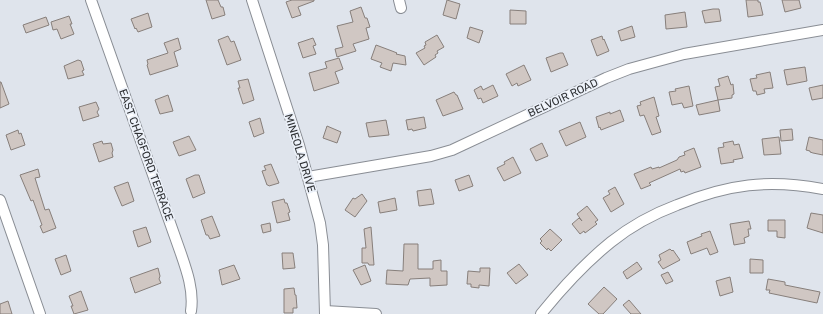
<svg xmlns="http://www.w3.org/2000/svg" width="823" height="314" viewBox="0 0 823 314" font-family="Rubik,sans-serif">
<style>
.building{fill:#d0c7c3;stroke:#877f7b}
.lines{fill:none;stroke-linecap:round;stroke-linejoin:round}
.minor-casing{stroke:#898d94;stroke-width:12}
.minor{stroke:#fff;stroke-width:10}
.labels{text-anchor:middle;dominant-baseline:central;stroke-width:3.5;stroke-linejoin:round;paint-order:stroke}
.street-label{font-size:11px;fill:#2f3134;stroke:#ecf1f9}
</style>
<rect width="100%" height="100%" fill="#dfe4ec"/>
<g class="building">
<path d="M206 0H218L221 7H223L225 15 212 19Z"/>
<path d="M292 0H314V1L298 7 301 15 292 18 286 2Z"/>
<path d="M447 0 460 4 456 19 443 15Z"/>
<path d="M746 0H758V2H760L763 15 748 17Z"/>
<path d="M782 0H799L801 8 785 12Z"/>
<path d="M361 7 365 18H367L370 27 366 28 369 39 353 44 356 51 337 57 335 49 343 47 337 26 353 22 350 11Z"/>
<path d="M713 9H719L721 21 705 23 702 11Z"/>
<path d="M510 10 526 11V24H510Z"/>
<path d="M685 12 687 27 666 29 665 15Z"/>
<path d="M148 13 152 27 138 32 136 28 135 29 131 19Z"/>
<path d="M69 16 72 24H70L74 34 61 39 57 29 53 30 51 22Z"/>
<path d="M46 17 49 25 26 33 23 25Z"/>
<path d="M632 26 635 37 621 41 618 31Z"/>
<path d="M470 27 483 31 479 43 467 38Z"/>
<path d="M437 35 444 47 437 51 438 53 435 55 436 57 424 65 416 53 425 48 424 46 426 45 425 42Z"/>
<path d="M228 36 231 42 234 41 241 60 227 65 218 40Z"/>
<path d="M602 36 603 40 604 39 609 51 597 56 591 40Z"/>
<path d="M178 38 181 49 174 52 178 66 150 75 147 65 148 64 147 60 168 53 164 43Z"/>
<path d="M313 38 316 45 313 46 316 54 303 58 298 43Z"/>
<path d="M376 45 392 51 397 53 396 54 405 56 406 65 393 63 391 71 380 67 382 63 371 59Z"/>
<path d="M560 53H563L568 65 551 72 546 58Z"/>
<path d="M339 58 343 69 335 72 339 83 314 91 309 73 327 68 325 62Z"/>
<path d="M78 60 81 61 84 70 82 71 84 75 68 79 64 66Z"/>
<path d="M524 65 531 80 518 86 517 83 512 86 506 74Z"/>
<path d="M805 67 807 81 787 85 784 70Z"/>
<path d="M770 72 773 88 764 89 765 93 757 95 756 91H753L750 79 757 78 756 75Z"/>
<path d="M728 76 731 85 733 84 734 94 732 95V98L718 100 715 87 720 86 718 79Z"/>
<path d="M248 79 254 100 243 104 238 88H240L238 81Z"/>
<path d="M0 82H1L9 104 0 108Z"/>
<path d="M493 85 498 96 483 103 481 98 478 99 474 90 481 86 483 90Z"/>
<path d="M823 85V98L812 100 809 88Z"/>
<path d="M689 86 693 106 684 108 682 103 672 105 669 92 676 91 675 89Z"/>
<path d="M454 92 456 95H457L463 109 443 116 436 100Z"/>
<path d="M168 95 173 111 160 114 155 100Z"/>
<path d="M654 97 659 116 656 117 661 132 652 135 644 115 640 116 637 106 641 105 640 102Z"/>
<path d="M718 100 720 111 699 115 696 105Z"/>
<path d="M96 102 99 109 97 112 99 116 83 121 79 107Z"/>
<path d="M620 110 624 121 601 130 600 127 599 128 596 117 610 112V114Z"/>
<path d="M424 117 426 128 413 131 412 129 408 130 406 120Z"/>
<path d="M260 118 264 133 254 137 249 122Z"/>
<path d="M386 120 389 135 369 137 366 123Z"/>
<path d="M580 122 586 137 566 146 559 131Z"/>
<path d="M327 126 341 132 337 143 323 138Z"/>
<path d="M792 129 793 140 781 141 780 130Z"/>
<path d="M18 130 19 134 21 133 25 145 11 150 6 135Z"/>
<path d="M189 136 196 150 179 156 173 142Z"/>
<path d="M779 137 781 154 764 155 762 139Z"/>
<path d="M809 137 823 140V155L813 153 810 152V151L806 150Z"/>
<path d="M102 141 103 144 111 143 113 150 112 153 113 157 99 162 93 144Z"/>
<path d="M733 141 734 145 739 144 743 158 733 160 734 162 721 164 718 148 724 147 723 143Z"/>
<path d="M542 143 548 156 536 161 530 149Z"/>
<path d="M694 148 701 167 685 173 684 171 681 172 680 169 649 183 651 185 641 189 634 174 651 167 652 169 659 167V168L677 160 679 157 685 155 684 152Z"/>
<path d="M513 157 521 173 504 181 497 168 505 164 504 162Z"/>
<path d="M271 164 279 183 269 186 268 185H267L262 171 266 170 264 166Z"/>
<path d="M38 169 40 177 35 178 45 210 49 209 56 228 43 233 40 226 42 225 33 200 31 201 20 175Z"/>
<path d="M195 175H199L205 193 193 198 186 179Z"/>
<path d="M469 175 473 186 459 191 455 180Z"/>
<path d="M128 182 134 201 122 206 114 187Z"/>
<path d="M615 187 624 204 611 212 603 198 610 194 608 191Z"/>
<path d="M431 189 434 204 419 206 417 191Z"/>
<path d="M362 194 367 201 355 217 345 210 353 198 355 199Z"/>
<path d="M395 198 397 210 380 213 378 202Z"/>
<path d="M284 199 285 203H287L290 212 288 213 290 220 277 223 272 202Z"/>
<path d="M587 206 598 220 595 222 597 224 585 233 584 231 580 234 572 224 579 218 582 221 577 214Z"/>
<path d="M811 213 823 215V233L807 228Z"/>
<path d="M212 216 220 236 210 239 208 235H206L201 220Z"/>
<path d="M768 220H785V238L777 237V231H768Z"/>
<path d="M749 221 751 229H748L749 236 744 238 745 243 734 245 730 224Z"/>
<path d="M270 223 271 231 263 233 261 225Z"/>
<path d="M146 227 151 242 138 247 133 231Z"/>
<path d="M371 227 374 265H369L368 263H362V248H366L364 229Z"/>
<path d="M550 229 562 240 551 251 548 248 547 250 540 243 542 241 540 239Z"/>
<path d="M710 231 718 252 710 255 707 248 691 254 687 242 702 236 701 234Z"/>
<path d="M404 244H418V269H433V261L441 260V271H447V285L430 286V278L410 279 408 285 386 284 387 270 403 271Z"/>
<path d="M670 249 672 251 673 250 680 260 663 269 658 262 661 260 659 255Z"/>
<path d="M282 253H293L295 268 283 269Z"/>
<path d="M66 255 71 271 61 275 55 259Z"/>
<path d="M750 259 763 260V273H750Z"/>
<path d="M637 262 642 269 627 279 623 272Z"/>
<path d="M519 264 528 275 516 284 507 273Z"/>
<path d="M234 265 240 279 222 285 219 270Z"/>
<path d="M365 265 371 281 361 285 353 270Z"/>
<path d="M158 268 160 276 159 279 161 283 135 293 130 278Z"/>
<path d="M480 268H490L489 286 479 285V288L471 287V284H467L468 271 480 272Z"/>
<path d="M668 272 673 281 666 284 661 275Z"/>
<path d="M730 277 733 292 720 296 716 281Z"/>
<path d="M768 279 785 282V285L820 292 817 303 769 293 770 290H766Z"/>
<path d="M604 287 617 299 603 314H599L588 304Z"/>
<path d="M294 288 295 295H296L297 308H293V313H284V289Z"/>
<path d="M81 291 88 310 74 314 71 306H73L69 296Z"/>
<path d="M629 300 641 314H631L623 305Z"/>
<path d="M8 301 12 314H0V304Z"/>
</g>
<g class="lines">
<g class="minor-casing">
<g id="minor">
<path d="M91 0 180 251C187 271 194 291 191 311"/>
<path d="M252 0 299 145 320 223 323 245 325 314"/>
<path d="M399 0 401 8"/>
<path d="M308 177 431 156 452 150 606 78 629 69 684 54 823 30"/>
<path d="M0 200 40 314"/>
<path d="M325 311 376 314"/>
<path d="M541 314C562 288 585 263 611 242 631 226 653 214 677 205 728 184 768 179 823 189"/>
</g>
</g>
<use href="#minor" class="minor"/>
</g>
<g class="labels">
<g class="street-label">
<text transform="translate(563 98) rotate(-25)">BELVOIR ROAD</text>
<text transform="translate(300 153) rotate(73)">MINEOLA DRIVE</text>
<text transform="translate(146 155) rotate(70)">EAST CHAGFORD TERRACE</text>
</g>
</g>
</svg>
